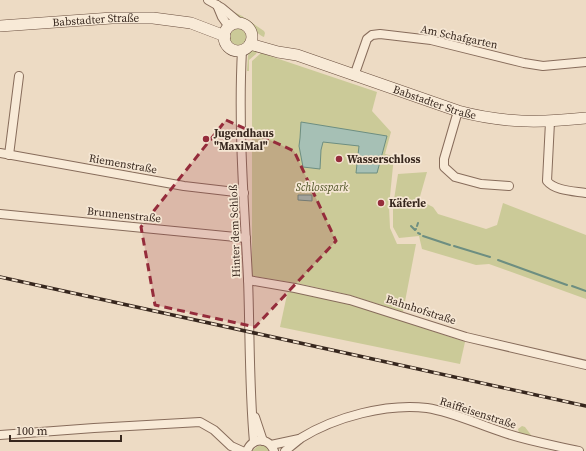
<svg xmlns="http://www.w3.org/2000/svg" width="586" height="451" viewBox="0 0 586 451" font-family="'Source Serif 4',serif">
<style>
.green{fill:#cbca98}
.water{fill:#a6c0b5;stroke:#6d8e81}
.lines{fill:none;stroke-linecap:round;stroke-linejoin:round}
.stream{stroke:#6d8e81;stroke-width:2}
.street-casing{stroke:#876c5b;stroke-width:10}
.secondary-casing{stroke:#694e3e;stroke-width:12}
.street{stroke:#f8ead7;stroke-width:8}
.secondary{stroke:#f8ead7;stroke-width:11}
.rail-casing{stroke:#37271e;stroke-width:3.5}
.rail{stroke:#f5e6d3;stroke-width:2;stroke-dasharray:6;stroke-linecap:butt}
.marked{fill:#952c3b;fill-opacity:0.2;stroke:#952c3b;stroke-width:3;stroke-dasharray:8 5;stroke-linejoin:round}
.poi-dot{fill:#952c3b;stroke:#f5e6d3;stroke-width:1.5}
.labels{text-anchor:middle;dominant-baseline:central;stroke-width:3.5;stroke-linejoin:round;paint-order:stroke}
.street-label{font-size:11px;fill:#37271e;stroke:#f5e6d3}
.poi-label{font-size:11px;font-weight:bold;fill:#37271e;stroke:#f5e6d3;text-anchor:start}
.park-label{font-size:11px;font-style:italic;fill:#4e5325;stroke:#f5e6d3}
</style>
<rect width="100%" height="100%" fill="#eddbc4"/>
<g class="green">
<path d="M234 12 242 16 264 31 265 33 264 37C256 34 255 28 249 24 243 20 237 17 232 13Z"/>
<circle cx="238" cy="37" r="8"/>
<path d="M254 50H258L256 54 249 60V71H247L248 56 249 52Z"/>
<path d="M261 53 377 92 372 111 391 132 385 154 394 156 389 206 390 228 397 244H416L403 312 350 295 301 284 252 276V61Z"/>
<path d="M427 172 419 200 433 207 438 214 486 229 497 225 503 203 586 235V299L489 264 476 265 422 249 419 236 399 238 393 227V206L398 174Z"/>
<path d="M288 290 348 303 465 342 460 364 280 327Z"/>
<path d="M522 426 525 427 531 435 530 436 519 433 518 429Z"/>
<path d="M258 446H265L269 451H252Z"/>
</g>
<g class="water">
<path d="M301 122 387 136 377 173H356L359 146 323 142 321 150 320 169 303 167 299 146 300 138Z"/>
<path d="M298 195H312V201L298 200Z"/>
</g>
<g class="lines">
<g class="stream">
<path d="M411 226 415 230 416 229"/>
<path d="M417 226 418 223"/>
<path d="M418 233 420 234"/>
<path d="M423 236 450 245"/>
<path d="M454 246 490 257"/>
<path d="M498 260 567 285"/>
<path d="M572 286 586 291"/>
</g>
<g class="street-casing">
<g id="street">
<path d="M208 0 222 8 240 23"/>
<path d="M217 5 222 17 229 27"/>
<path d="M242 50C238 126 244 202 248 278 250 332 249 387 254 442"/>
<path d="M354 76 367 39 372 35 380 34 431 40 524 63 543 66 586 62"/>
<path d="M458 111 444 159V167L455 177 481 184 509 186"/>
<path d="M550 122 547 181C555 191 574 191 586 193"/>
<path d="M0 153 184 186 244 193"/>
<path d="M9 155 19 76"/>
<path d="M0 214 246 238"/>
<path d="M248 280 295 288 350 300 466 337 586 365"/>
<path d="M255 417 263 441"/>
<path d="M0 435 94 428 200 422 214 430 231 446 242 451"/>
<path d="M271 445 299 439"/>
<path d="M247 451C252 437 269 437 274 451"/>
<path d="M285 451C290 447 296 442 301 438 335 417 387 403 427 408 453 412 477 424 502 432 527 441 553 445 579 451"/>
</g>
</g>
<g class="secondary-casing">
<g id="secondary">
<circle cx="238" cy="37" r="14"/>
<path id="s1" d="M0 26 112 18H153L191 23 225 36"/>
<path id="s2" d="M250 44 278 52 297 55 458 111C503 123 539 123 586 118"/>
</g>
</g>
<use href="#street" class="street"/>
<use href="#secondary" class="secondary"/>
<g class="rail-casing">
<path id="rail" d="M0 277 586 406"/>
</g>
<use href="#rail" class="rail"/>
</g>
<path class="marked" d="M226 120 294 151 336 241 255 327 155 305 141 227Z"/>
<g class="poi-dot">
<circle cx="206" cy="139" r="4"/>
<circle cx="339" cy="159" r="4"/>
<circle cx="381" cy="203" r="4"/>
</g>
<g class="labels">
<g class="street-label">
<text stroke="none"><textPath href="#s1" startOffset="96">Babstadter Straße</textPath></text>
<text transform="translate(459 37) rotate(12)">Am Schafgarten</text>
<text stroke="none"><textPath href="#s2" startOffset="194">Babstadter Straße</textPath></text>
<text transform="translate(123 164) rotate(10)">Riemenstraße</text>
<text transform="translate(124 215) rotate(6)">Brunnenstraße</text>
<text transform="translate(235 231) rotate(-92)">Hinter dem Schloß</text>
<text transform="translate(421 310) rotate(18)">Bahnhofstraße</text>
<text transform="translate(478 413) rotate(18)">Raiffeisenstraße</text>
</g>
<g class="poi-label">
<text x="214" y="133">Jugendhaus<tspan x="214" dy="13">"MaxiMal"</tspan></text>
<text x="347" y="159">Wasserschloss</text>
<text x="389" y="203">Käferle</text>
</g>
<g class="park-label">
<text x="322" y="187">Schlosspark</text>
</g>
</g>
<path d="M10 435v6h111v-6" fill="none" stroke="#37271e" stroke-width="2"/>
<text x="16" y="435" font-size="12" fill="#37271e" stroke="#f5e6d3" stroke-width="3" paint-order="stroke">100 m</text>
</svg>
